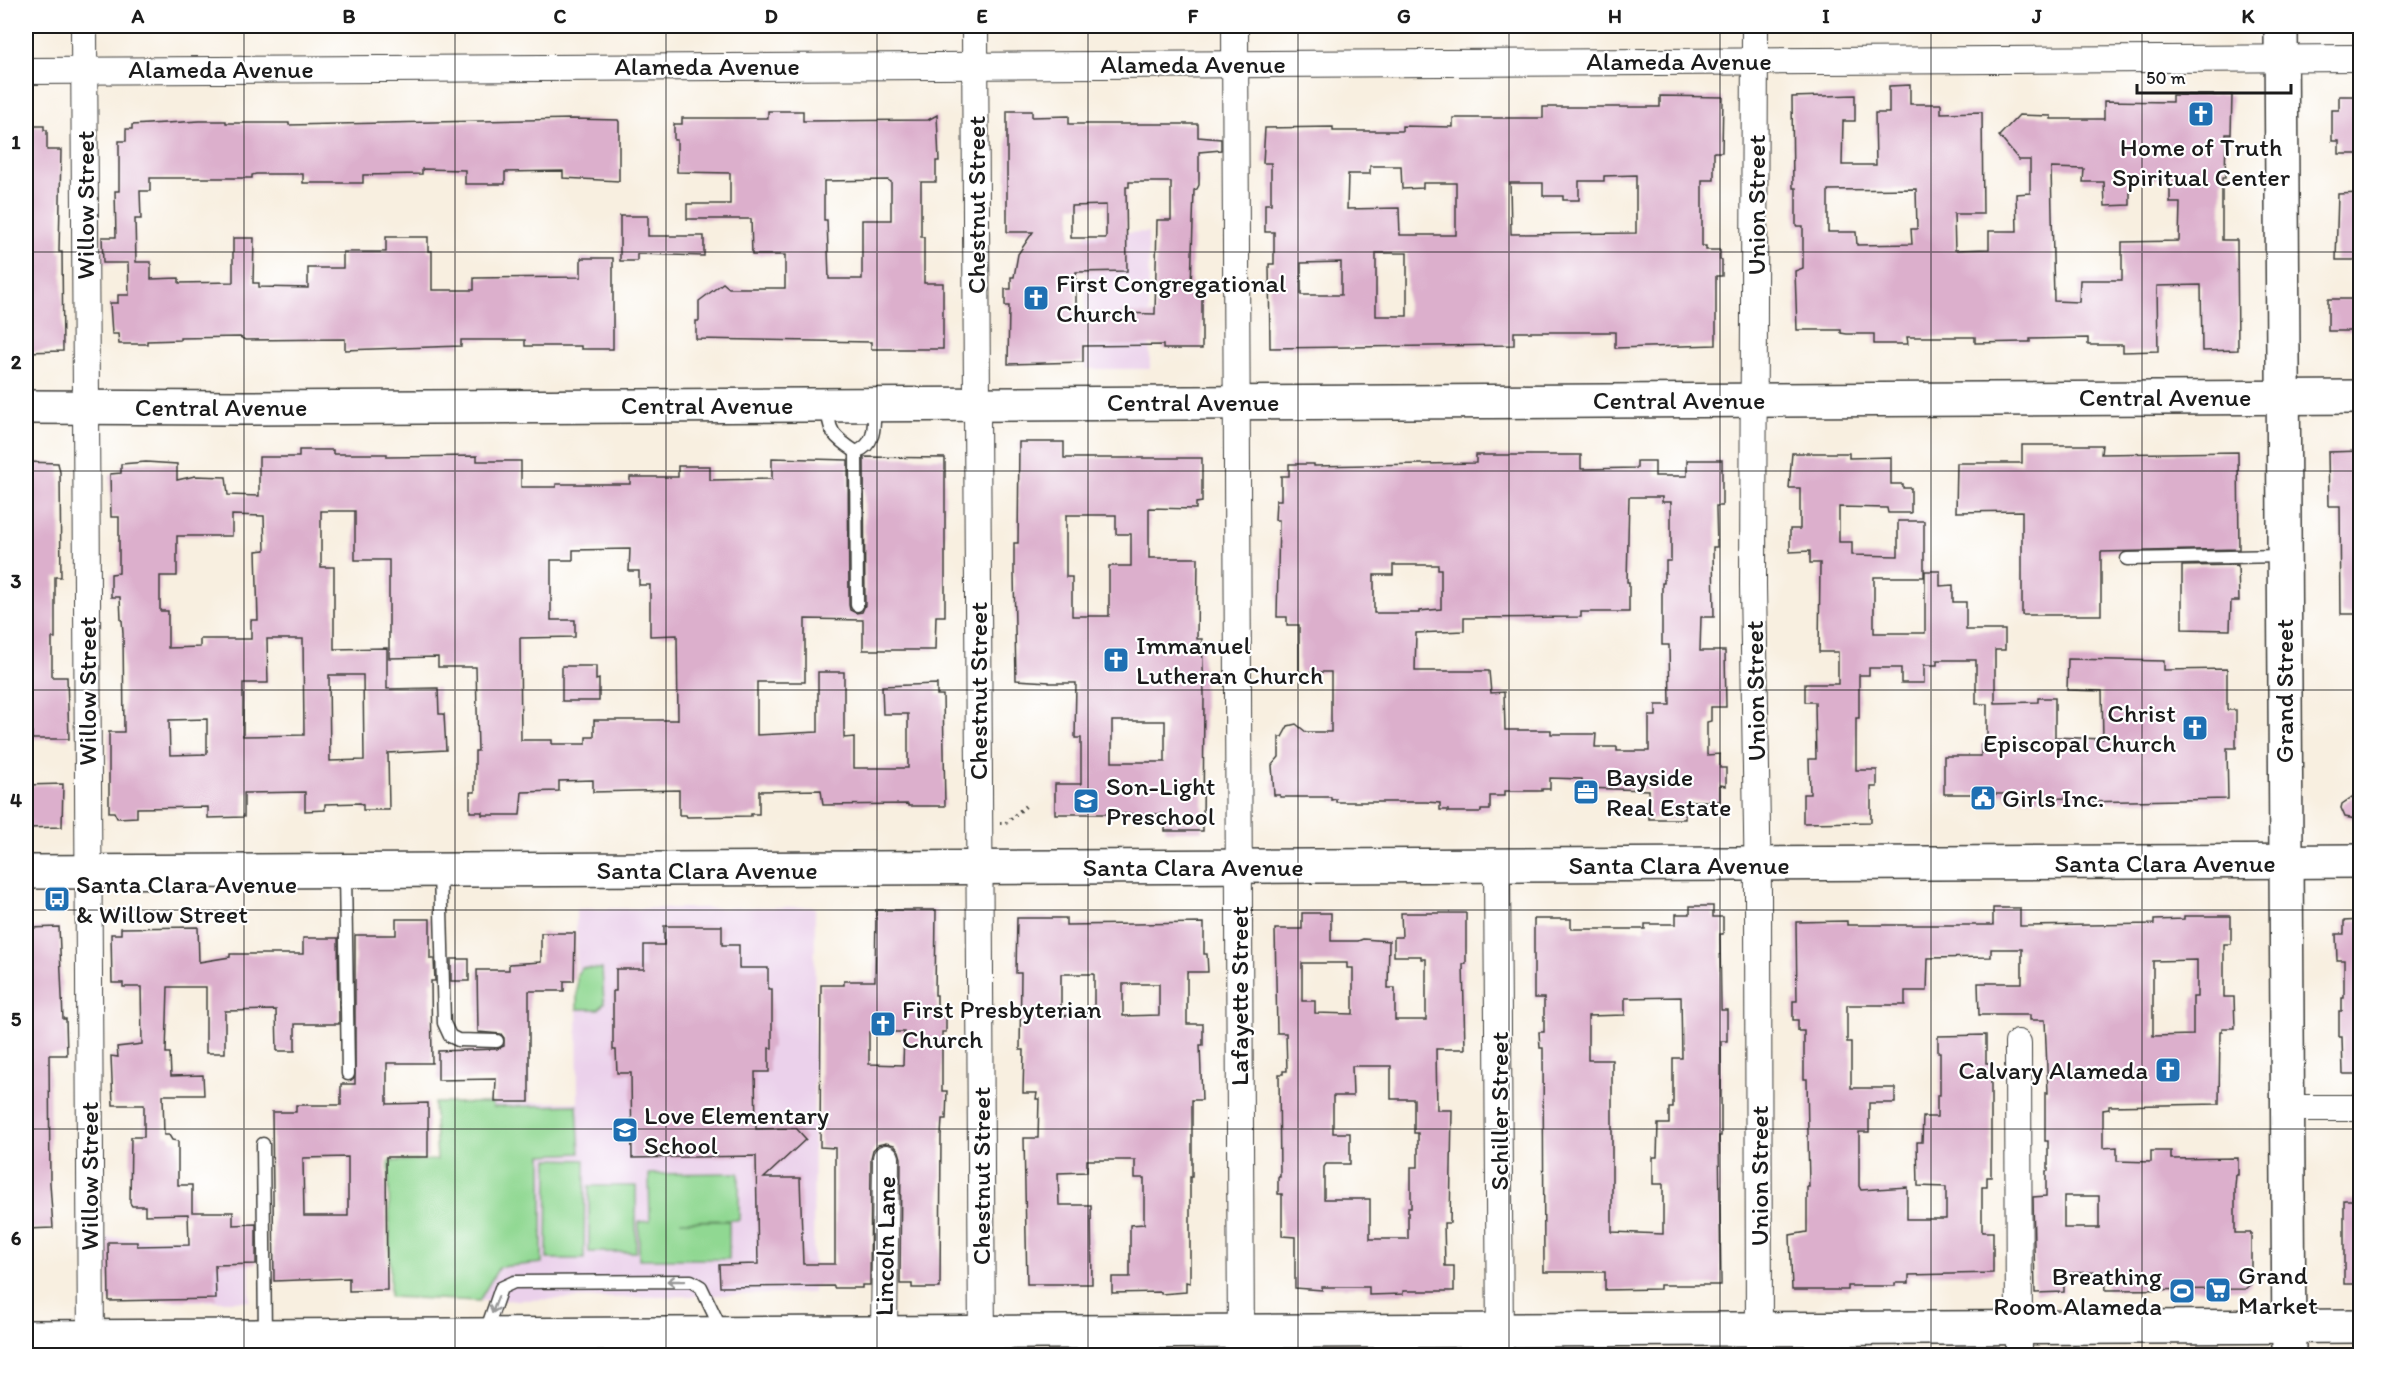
<svg xmlns="http://www.w3.org/2000/svg" width="2386" height="1381" viewBox="0 0 2386 1381" font-family="Itim,sans-serif">
<style>
.built{fill:#ebd1eb}
.green{fill:#90d892;stroke:#567a57;stroke-width:1.5}
.building{fill:#dcafcc;fill-rule:evenodd}
.lines{fill:none;stroke-linecap:round;stroke-linejoin:round}
.lane-casing{stroke:#3d3c39;stroke-width:15}
.street-casing{stroke:#3d3c39;stroke-width:28}
.secondary-casing{stroke:#3d3c39;stroke-width:36}
.path{stroke:#3d3c39;stroke-width:4;stroke-dasharray:1.5 4.5;stroke-linecap:butt}
.lane{stroke:#fff;stroke-width:12}
.street{stroke:#fff;stroke-width:26}
.secondary{stroke:#fff;stroke-width:33}
.oneway{stroke:#999}
.grid{fill:none;stroke:#1c1c1c;stroke-width:1.5;stroke-opacity:0.55}
.labels{text-anchor:middle;dominant-baseline:central;stroke-width:4.5;stroke-linejoin:round;paint-order:stroke}
.street-label{font-size:26px;fill:#1c1c1c;stroke:#fff}
.poi-label{font-size:26px;fill:#1c1c1c;stroke:#fff;text-anchor:start}
.neatline{fill:none;stroke:#1c1c1c;stroke-width:2}
.grid-label{font-size:20px;text-anchor:middle;font-weight:bold;fill:#1c1c1c}
</style>
<rect width="100%" height="100%" fill="#fff"/>
<filter id="ink" filterUnits="userSpaceOnUse"><feTurbulence type="fractalNoise" baseFrequency=".0167" numOctaves="2"/><feDisplacementMap in="SourceGraphic" scale="12" xChannelSelector="R" yChannelSelector="G"/><feConvolveMatrix kernelMatrix="1 2 1 2 8 2 1 2 1" color-interpolation-filters="sRGB"/></filter>
<filter id="wash" filterUnits="userSpaceOnUse"><feTurbulence type="fractalNoise" baseFrequency=".008" numOctaves="4" result="noise"/><feDisplacementMap in="SourceGraphic" scale="24" xChannelSelector="R" yChannelSelector="G"/><feGaussianBlur stdDeviation="1.35" result="paint"/><feColorMatrix in="noise" values="0 0 0 0 0 0 0 0 0 0 0 0 0 0 0 0 0 1.4 0 .05"/><feComposite in="paint" operator="in"/></filter>
<g filter="url(#wash)">
<rect width="100%" height="100%" fill="#f8efe0"/>
<g class="built">
<path d="M1148 232 1150 369H1085L1086 234Z"/>
<path d="M815 907 813 1293 479 1301 389 1297V1161L437 1160 434 1103 578 1102 576 909Z"/>
<path d="M107 1238H249L250 1301H108Z"/>
</g>
<g class="green">
<path d="M582 968 602 969 604 1003 599 1009H577V974Z"/>
<path d="M434 1103H492L493 1107 577 1105 580 1153 542 1155V1263L499 1267 479 1301 390 1297 389 1161 437 1160Z"/>
<path d="M548 1159 585 1160 584 1259H547Z"/>
<path d="M739 1173V1220L680 1221H729V1259H639V1222L650 1221 649 1174Z"/>
<rect x="589" y="1186" width="47" height="66"/>
</g>
<g id="blocks">
<g class="building">
<path d="M1910 85V104H1941V113L1982 112 1983 214H1954L1955 250 1989 249V231H2017L2016 194 2030 193V160H2019L1999 136 2019 115 2051 116V119H2104V101L2172 102V95H2232L2231 134H2226L2225 178H2222V240H2237L2238 350 2202 351 2201 285 2157 286 2158 351 2123 352V345H2088V338L2030 339V342H2024L1975 343V337H1907L1908 344H1874V334H1847L1841 333V330H1797L1795 271 1803 268V226H1796V188H1793L1792 97 1855 95V121H1843L1842 165H1876L1875 113H1889V86ZM2051 168 2084 169 2083 182H2104L2105 206 2130 205V179H2170V203H2180L2179 241 2122 242V280H2080L2079 302 2054 301ZM1916 189 1917 229H1911L1912 244 1857 245 1856 232H1828V190Z"/>
<path d="M1660 96 1723 97 1722 152H1714V180H1702V246H1706V250H1720V260H1722V276H1716V345L1615 348V332H1514V345L1270 348 1269 264H1274V232H1265V204H1271V163H1263L1265 128 1333 127V131H1402V126L1453 127V118H1543V107H1660ZM1370 166H1401L1402 189 1423 188V183H1456V235H1400L1399 208 1347 209 1348 174H1370ZM1636 175V233L1511 234 1510 183H1543V196H1563V200H1579V181H1604V176ZM1376 253H1407V316H1376ZM1341 262V295H1301V263Z"/>
<path d="M2339 96H2361V154H2339V141H2332V110H2339Z"/>
<path d="M768 111H803V121L928 120 937 115 939 161H936V182H921V237H924V283H943V349H871V342L696 339V321H699V301L723 283 729 288H785V255H752L751 219H687V204H730V173L677 172V140H674V124H682V118H768ZM888 180 891 182V220H862V279H829L827 220H824V181Z"/>
<path d="M1007 111H1032V117L1069 116V124H1198V137L1221 139V150L1199 152V185L1197 189 1194 190 1191 287H1202V349H1163V345L1083 346V362L1008 364 1009 306H1005V289H1011V277H1014L1018 254 1033 232H1007ZM1129 182H1171V220H1157L1155 314 1119 313V317H1085V312H1076V272L1127 271 1126 187H1129ZM1106 205V238H1071V206Z"/>
<path d="M572 119 618 120 619 122V181L563 178V171L505 172V184H465V170L422 169V174L363 175V183H303V174H256L252 175V178H150V191H140L141 219H135L136 262H151V279L179 278V283L233 282V238H254L253 283H259V287L308 288V268H343V252H386V237H428V251H432V290H474V278L581 277V258H613V349H581V346H525V340H461V346L345 350V339L245 340 240 337 180 338V340L147 341V344H119L118 334H112L110 303H118V295H129L128 263H103L102 237H116L115 191H119V141H126V129H132V125L200 121H226V123H289V125Z"/>
<path d="M27 126H44V130H47V150H61L59 252H62L63 351 26 352Z"/>
<path d="M2361 193V260H2336L2338 194Z"/>
<path d="M620 216H648V236H704V256L637 254V261H620Z"/>
<rect x="2328" y="299" width="33" height="32"/>
<path d="M1019 442H1064V458H1202V502L1196 503V509L1149 508V558H1198L1197 639H1202L1204 694 1203 831H1165V814H1055V784H1081V738H1075L1076 683H1049V682L1016 680 1014 574V543H1018ZM1066 515H1116V534H1131V566H1109V616H1072V577H1066ZM1112 721H1165V762H1112Z"/>
<path d="M2022 445H2102L2101 454 2238 452 2239 549 2101 552V615H2022V511L1956 512 1957 463H2022Z"/>
<path d="M299 450H333V454H387V457L477 456V461H521V487H556V484H630V477H678V466H710V480L772 479V458L848 460 849 605 850 610 856 613 862 612 865 605 864 457 945 458V616H936L935 650H863V620L805 619V682H757V735L818 732V672H844V738L854 737V768H908V714H883L882 686 937 684V695H943L945 806H908V804L823 805 821 790 759 791V814H751V816L687 817 686 815H679V790L593 792V780L559 781V791L522 792 520 815H482V812H470V792H475V751H478L476 667H438V657L389 658V560H355V511H321V567H334V649L387 648V689L438 688 439 714H444L446 750 388 753 389 810H363V805L360 803 325 804V810L305 811V792L244 793V817L208 818V807L137 808V817L117 818 114 812H109V732H124L123 633 122 620H121L120 597H111V574L119 573V517H111L110 474 121 473V464L146 462 177 464V480L195 476 226 477 228 495 259 496V457H299ZM232 515 264 516 265 550 256 551 258 620H251V639H200V647L168 648V611H160V576H177V536H232ZM630 549 629 571H639V585H650V636L677 635 678 720H594V737H586V744H552V740H521L520 638 575 637V620H551V560H573V550ZM267 639H303L304 735 243 736V683H268ZM329 675H363L364 760 330 761ZM207 719V754L170 755 169 720Z"/>
<path d="M2361 451V614H2341L2340 506H2329L2328 452Z"/>
<path d="M1792 453H1849V458L1891 457V484H1903V488H1911V513H1888L1887 508 1839 507V542H1852V555L1898 556V521H1924V577H1874V633H1925V571H1940V586L1953 585V602H1966V630H2005V650H1995V703L2038 702V698H2055V737L2103 739 2102 691 2067 690 2068 659 2164 661V670L2227 669V710H2236V748H2227L2228 799 2082 802V800L2074 798 2006 799V794H1944V756H1981V744H1987V704H1976V660H1937V665H1924V683H1901V668H1869V675H1859V718H1856V770H1877V787H1871V822L1803 823V794H1810L1809 759H1816L1815 702H1805V684H1838V652H1819L1820 563H1810V551L1790 552V529H1800V488H1789Z"/>
<path d="M1476 455H1581V469L1637 468V461H1655V476H1687V460H1722V506H1716L1717 547H1713L1714 617H1701L1700 651H1725L1726 707H1711V721L1707 722V755L1720 754V768H1726V786L1720 785V801H1685V819H1649V790L1582 788V779L1550 778V789H1542V791H1505V796H1490V810H1481V812H1448V810H1440V803L1426 802H1336V799L1331 800V797H1280V795H1274L1272 765 1279 757V737H1282L1288 726 1296 724 1306 732H1331V672H1299V625H1287V617H1277L1279 520H1275L1276 500H1281V476H1289V464H1314V466L1476 463ZM1629 497H1662V502H1671V561H1666V573H1664V583H1662V645H1669L1670 705H1656V716H1649V751H1617V747H1595L1596 734H1551V730H1505L1504 692 1491 693 1489 671H1415L1416 633 1464 631V618L1581 617V612H1629V582H1627ZM1393 565H1438V569H1441V609L1419 611V613H1374V575H1393Z"/>
<path d="M26 462 58 463 60 472 61 577H55V638H52V677H67L69 739H32V732H26Z"/>
<path d="M2238 565 2239 601H2231L2230 630 2182 629V566Z"/>
<path d="M562 666H596V680L599 679V701H562Z"/>
<path d="M63 784 62 827 26 828V785Z"/>
<path d="M2361 791V820L2345 817 2341 808 2342 804Z"/>
<path d="M1690 906H1713V917H1723V934H1720L1721 1010H1727V1041H1721V1136H1719L1721 1285H1660V1289L1605 1290V1272H1544L1543 1048H1540L1539 1032H1544V998H1534V919H1571V929H1645V924H1676V914H1690ZM1681 997 1682 1058H1673V1108H1669V1124H1658L1657 1157H1653V1184H1663V1234L1612 1232V1060H1588V1016L1625 1015V998Z"/>
<path d="M1993 908H2020V926L2154 924V920L2184 919V916H2231V944H2224V997H2234L2235 1028H2222V1031H2220L2219 1104 2109 1106V1109L2103 1110V1148L2117 1147V1161L2151 1162V1151H2171V1159L2238 1158V1175H2236L2235 1186V1233H2251V1284L2245 1289 2106 1290 2105 1272 2064 1273V1292L2035 1293 2033 1197 2046 1196V1171H2048V1141H2045V1093H2048L2045 1020H2030V1015H1979L1978 983H2022V949H1991V957L1928 958 1927 991H1905V1005H1847V1042H1851V1088H1895V1103H1869V1132H1859V1186L1861 1190 1907 1187V1219H1946V1187L1918 1186 1917 1142H1922L1923 1117H1937V1095H1940V1052H1938V1036L1986 1035V1063H1991V1177H1987V1187H1982V1232H1993V1273L1909 1275V1283H1895V1286H1848V1290H1792L1790 1235 1807 1232V1187H1809L1807 1079H1804V1031H1798V1020H1793V1001H1797L1796 922 1847 921V925H1993ZM2197 960V997H2193V1035L2153 1036V961ZM2064 1196H2099V1228H2064Z"/>
<path d="M876 910H936L935 995H937V1016H946V1032H942V1091H947L946 1119H942L941 1136 940 1288H912V1284H900L901 1158 899 1151 894 1145 886 1143 878 1145 873 1150 871 1158 870 1285H862V1288H834V1286L720 1287 719 1265 758 1264 756 1156 632 1158 631 1073H617L616 1050H613V991H616V969H644V945H664V926H722V945H739V968H768V989H772V1048H769V1072H755L756 1129 796 1128 806 1139 764 1178H800L803 1264H835V1148L820 1147 821 985H844V981H875ZM869 1032H904L903 1065 869 1064Z"/>
<path d="M1302 913H1331V941H1358L1363 939 1389 941 1388 988H1395V1020H1426V959H1421V956H1394V937H1402L1401 913H1466V964H1463L1465 1049H1436L1437 1110H1452L1450 1223H1444L1445 1266H1454V1291H1403V1294L1369 1295V1287H1322V1290L1295 1288V1237L1282 1236V1194H1278V1177H1280L1279 1074H1283V1071H1287L1286 1033H1277L1275 929H1302ZM1302 963H1347V968H1353V1014L1315 1013V1001H1302ZM1352 1066H1391V1099H1414V1133H1418V1167H1411V1208H1408V1239H1370V1199H1324V1167L1326 1164H1350V1133H1333V1096H1353Z"/>
<path d="M1017 918H1066V925L1204 923V954H1207L1208 972H1187V1024H1203V1045H1200L1202 1100H1192V1177H1190V1283L1186 1282V1292L1161 1294V1292L1112 1293V1277H1130V1225L1144 1224V1178H1135V1160H1087V1172L1058 1173 1059 1205H1091L1092 1284H1027L1024 1138H1038L1039 1099H1036L1037 1093H1023L1024 1050H1020L1021 973H1016ZM1061 974H1094V1013L1061 1016ZM1123 984H1159V1015L1123 1016Z"/>
<path d="M396 919H430V959H434L435 981H431L432 1063H387V1104L428 1103V1157H386L387 1290 349 1291V1278L274 1281 272 1112H296V1105H341V1084H355V935H396ZM348 1157V1216H304L303 1158Z"/>
<path d="M2361 920V1074H2343L2342 1037H2339V1011H2342V998H2344V960H2337L2336 934H2344V921Z"/>
<path d="M59 927 63 1019H66L67 1055H49L50 1183 53 1228 26 1229 28 928Z"/>
<path d="M198 927 199 962 230 957V954H303V938H338L339 1024H295V1051H277L276 1010 225 1011V1053H206V987H168L166 1053H170L171 1076 203 1075 204 1095H163L164 1135H169L172 1140 178 1141V1185H192V1212H233V1225L256 1224V1264L215 1265 216 1299 109 1301 108 1242H137V1246L189 1245 188 1214 145 1215V1206H132L130 1203 131 1137H144V1105H113L111 1056 118 1057 117 1047 142 1044 141 987H123V983H112L111 934H121V928Z"/>
<path d="M541 933H575L574 981H564V991H529V1102H495L496 1079 438 1080V1051L497 1049 504 1046V1038L501 1034 478 1032 477 970H509V964L541 962Z"/>
<rect x="451" y="959" width="18" height="22"/>
<rect x="2344" y="1200" width="17" height="84"/>
</g>
</g>
</g>
<g filter="url(#ink)">
<use href="#blocks" fill-opacity="0" stroke="#3d3c39" stroke-width="1.5"/>
<g class="lines">
<g class="lane-casing">
<g id="lane">
<path d="M829 405C826 431 835 438 856 452"/>
<path d="M2127 559 2282 556"/>
<path d="M857 605 856 452C877 444 874 424 874 405"/>
<path d="M440 871 444 1023 450 1036 458 1040 497 1041"/>
<path d="M345 872 348 1074"/>
<path d="M263 1144 265 1336"/>
<path d="M485 1334 501 1288 514 1282 691 1281 701 1287 722 1331"/>
</g>
</g>
<g class="street-casing">
<g id="street">
<path d="M84 26 91 1356"/>
<path d="M975 26 982 1356"/>
<path d="M1235 26 1241 1356"/>
<path d="M1755 26 1753 585 1758 892 1759 1356"/>
<path d="M26 71 2360 58"/>
<path d="M1497 866 1500 1356"/>
<path d="M2018 1043 2019 1356"/>
<path d="M2287 1108H2360"/>
<path d="M884 1333 886 1158"/>
</g>
</g>
<g class="secondary-casing">
<g id="secondary">
<path d="M2281 26 2289 1356"/>
<path d="M26 407 241 408 2360 397"/>
<path d="M26 872 2360 861"/>
<path d="M26 1337 2360 1326"/>
</g>
</g>
<path class="path" d="M1000 823H1006L1028 804"/>
<use href="#lane" class="lane"/>
<use href="#street" class="street"/>
<use href="#secondary" class="secondary"/>
</g>
<defs><path id="oneway-shaft" d="M-6 0H5M1.5-3L5.5 0L1.5 3" fill="none" stroke-width="1.6" stroke-linecap="round" stroke-linejoin="round" transform="scale(1.5)"/></defs>
<g class="oneway">
<use href="#oneway-shaft" transform="translate(676 1281) rotate(180)"/>
<use href="#oneway-shaft" transform="translate(495 1305) rotate(110)"/>
</g>
</g>
<path class="grid" d="M244 26V1356M455 26V1356M666 26V1356M877 26V1356M1088 26V1356M1298 26V1356M1509 26V1356M1720 26V1356M1931 26V1356M2142 26V1356M26 252H2360M26 471H2360M26 690H2360M26 910H2360M26 1129H2360"/>
<defs>
<g id="church-square" transform="scale(1.35)"><rect x="-9" y="-9" width="18" height="18" rx="4" fill="#1f6fb2" stroke="#fff"/><path d="M-1.2-6h2.4v3.5h3.3v2.4h-3.3V6h-2.4V-.1h-3.3v-2.4h3.3Z" fill="#fff"/></g>
<g id="office-square" transform="scale(1.35)"><rect x="-9" y="-9" width="18" height="18" rx="4" fill="#1f6fb2" stroke="#fff"/><path d="M-6-3h4V-5.5h4V-3h4V5H-6ZM-1-4.5V-3h2v-1.5ZM-6 0V1H6V0Z" fill="#fff"/></g>
<g id="civic-square" transform="scale(1.35)"><rect x="-9" y="-9" width="18" height="18" rx="4" fill="#1f6fb2" stroke="#fff"/><path d="M-.6-6.5H3V-4.5H.6V-3L4-1V1h2V6H-6V1h2V-1L-.6-3ZM-1.2 2.5V6h2.4V2.5Z" fill="#fff"/></g>
<g id="school-square" transform="scale(1.35)"><rect x="-9" y="-9" width="18" height="18" rx="4" fill="#1f6fb2" stroke="#fff"/><path d="M0-5L7-2L0 1L-7-2ZM-4 1L0 2.5L4 1V4Q0 6-4 4Z" fill="#fff"/></g>
<g id="bus-square" transform="scale(1.35)"><rect x="-9" y="-9" width="18" height="18" rx="4" fill="#1f6fb2" stroke="#fff"/><path d="M-5-6H5V4H4V6H2V4H-2V6H-4V4H-5ZM-3.5-4V0h7V-4ZM-3.5 1.2v1.5H-2V1.2ZM2 1.2v1.5H3.5V1.2Z" fill="#fff"/></g>
<g id="supermarket-square" transform="scale(1.35)"><rect x="-9" y="-9" width="18" height="18" rx="4" fill="#1f6fb2" stroke="#fff"/><path d="M-6-5.5h2.5l.6 2H6L4.5 2H-2.5L-4.4-4H-6ZM-1.5 3.2a1.3 1.3 0 1 0 .1 0ZM3 3.2a1.3 1.3 0 1 0 .1 0Z" fill="#fff"/></g>
<g id="stadium-square" transform="scale(1.35)"><rect x="-9" y="-9" width="18" height="18" rx="4" fill="#1f6fb2" stroke="#fff"/><path d="M0-5a6.5 5 0 1 0 0 10a6.5 5 0 1 0 0-10ZM-3.5-1.8h7v3.6h-7Z" fill="#fff"/></g>
</defs>
<g fill-rule="evenodd">
<use href="#church-square" x="2201" y="114"/>
<use href="#church-square" x="1036" y="298"/>
<use href="#church-square" x="1116" y="660"/>
<use href="#church-square" x="2195" y="728"/>
<use href="#office-square" x="1586" y="792"/>
<use href="#civic-square" x="1983" y="798"/>
<use href="#school-square" x="1086" y="801"/>
<use href="#bus-square" x="57" y="899"/>
<use href="#church-square" x="883" y="1024"/>
<use href="#church-square" x="2168" y="1070"/>
<use href="#school-square" x="625" y="1130"/>
<use href="#supermarket-square" x="2218" y="1290"/>
<use href="#stadium-square" x="2182" y="1291"/>
</g>
<g class="labels">
<g class="street-label">
<text x="1679" y="61">Alameda Avenue</text>
<text x="1193" y="64">Alameda Avenue</text>
<text x="707" y="66">Alameda Avenue</text>
<text x="221" y="69">Alameda Avenue</text>
<text transform="translate(85 205) rotate(-90)">Willow Street</text>
<text transform="translate(976 205) rotate(-90)">Chestnut Street</text>
<text transform="translate(1756 205) rotate(-90)">Union Street</text>
<text x="2165" y="397">Central Avenue</text>
<text x="1679" y="400">Central Avenue</text>
<text x="1193" y="402">Central Avenue</text>
<text x="707" y="405">Central Avenue</text>
<text x="221" y="407">Central Avenue</text>
<text transform="translate(87 691) rotate(-90)">Willow Street</text>
<text transform="translate(978 691) rotate(-90)">Chestnut Street</text>
<text transform="translate(1755 691) rotate(-91)">Union Street</text>
<text transform="translate(2284 691) rotate(-90)">Grand Street</text>
<text x="2165" y="863">Santa Clara Avenue</text>
<text x="1679" y="865">Santa Clara Avenue</text>
<text x="1193" y="867">Santa Clara Avenue</text>
<text x="707" y="870">Santa Clara Avenue</text>
<text transform="translate(1239 996) rotate(-90)">Lafayette Street</text>
<text transform="translate(1499 1111) rotate(-90)">Schiller Street</text>
<text transform="translate(89 1176) rotate(-90)">Willow Street</text>
<text transform="translate(981 1176) rotate(-90)">Chestnut Street</text>
<text transform="translate(1759 1176) rotate(-90)">Union Street</text>
<text transform="translate(885 1246) rotate(-89)">Lincoln Lane</text>
</g>
<g class="poi-label">
<text x="2201" y="147" text-anchor="middle">Home of Truth<tspan x="2201" dy="30">Spiritual Center</tspan></text>
<text x="1056" y="283">First Congregational<tspan x="1056" dy="30">Church</tspan></text>
<text x="1136" y="645">Immanuel<tspan x="1136" dy="30">Lutheran Church</tspan></text>
<text x="2176" y="713" text-anchor="end">Christ<tspan x="2176" dy="30">Episcopal Church</tspan></text>
<text x="1606" y="777">Bayside<tspan x="1606" dy="30">Real Estate</tspan></text>
<text x="1106" y="786">Son-Light<tspan x="1106" dy="30">Preschool</tspan></text>
<text x="2002" y="798">Girls Inc.</text>
<text x="76" y="884">Santa Clara Avenue<tspan x="76" dy="30">&amp; Willow Street</tspan></text>
<text x="902" y="1009">First Presbyterian<tspan x="902" dy="30">Church</tspan></text>
<text x="2148" y="1070" text-anchor="end">Calvary Alameda</text>
<text x="644" y="1115">Love Elementary<tspan x="644" dy="30">School</tspan></text>
<text x="2238" y="1275">Grand<tspan x="2238" dy="30">Market</tspan></text>
<text x="2162" y="1276" text-anchor="end">Breathing<tspan x="2162" dy="30">Room Alameda</tspan></text>
</g>
</g>
<rect width="2386" height="1381" fill="none" stroke="#fff" stroke-width="66"/>
<path d="M2137 84v9h154v-9" fill="none" stroke="#1c1c1c" stroke-width="3"/>
<text x="2146" y="84" font-size="18" fill="#1c1c1c" stroke="#ffffff" stroke-width="4.5" paint-order="stroke">50 m</text>
<rect x="33" y="33" width="2320" height="1315" class="neatline"/>
<g class="grid-label">
<text x="138" y="23">A</text>
<text x="349" y="23">B</text>
<text x="560" y="23">C</text>
<text x="771" y="23">D</text>
<text x="982" y="23">E</text>
<text x="1193" y="23">F</text>
<text x="1404" y="23">G</text>
<text x="1615" y="23">H</text>
<text x="1826" y="23">I</text>
<text x="2037" y="23">J</text>
<text x="2248" y="23">K</text>
<text x="16" y="149">1</text>
<text x="16" y="369">2</text>
<text x="16" y="588">3</text>
<text x="16" y="807">4</text>
<text x="16" y="1026">5</text>
<text x="16" y="1245">6</text>
</g>
</svg>
